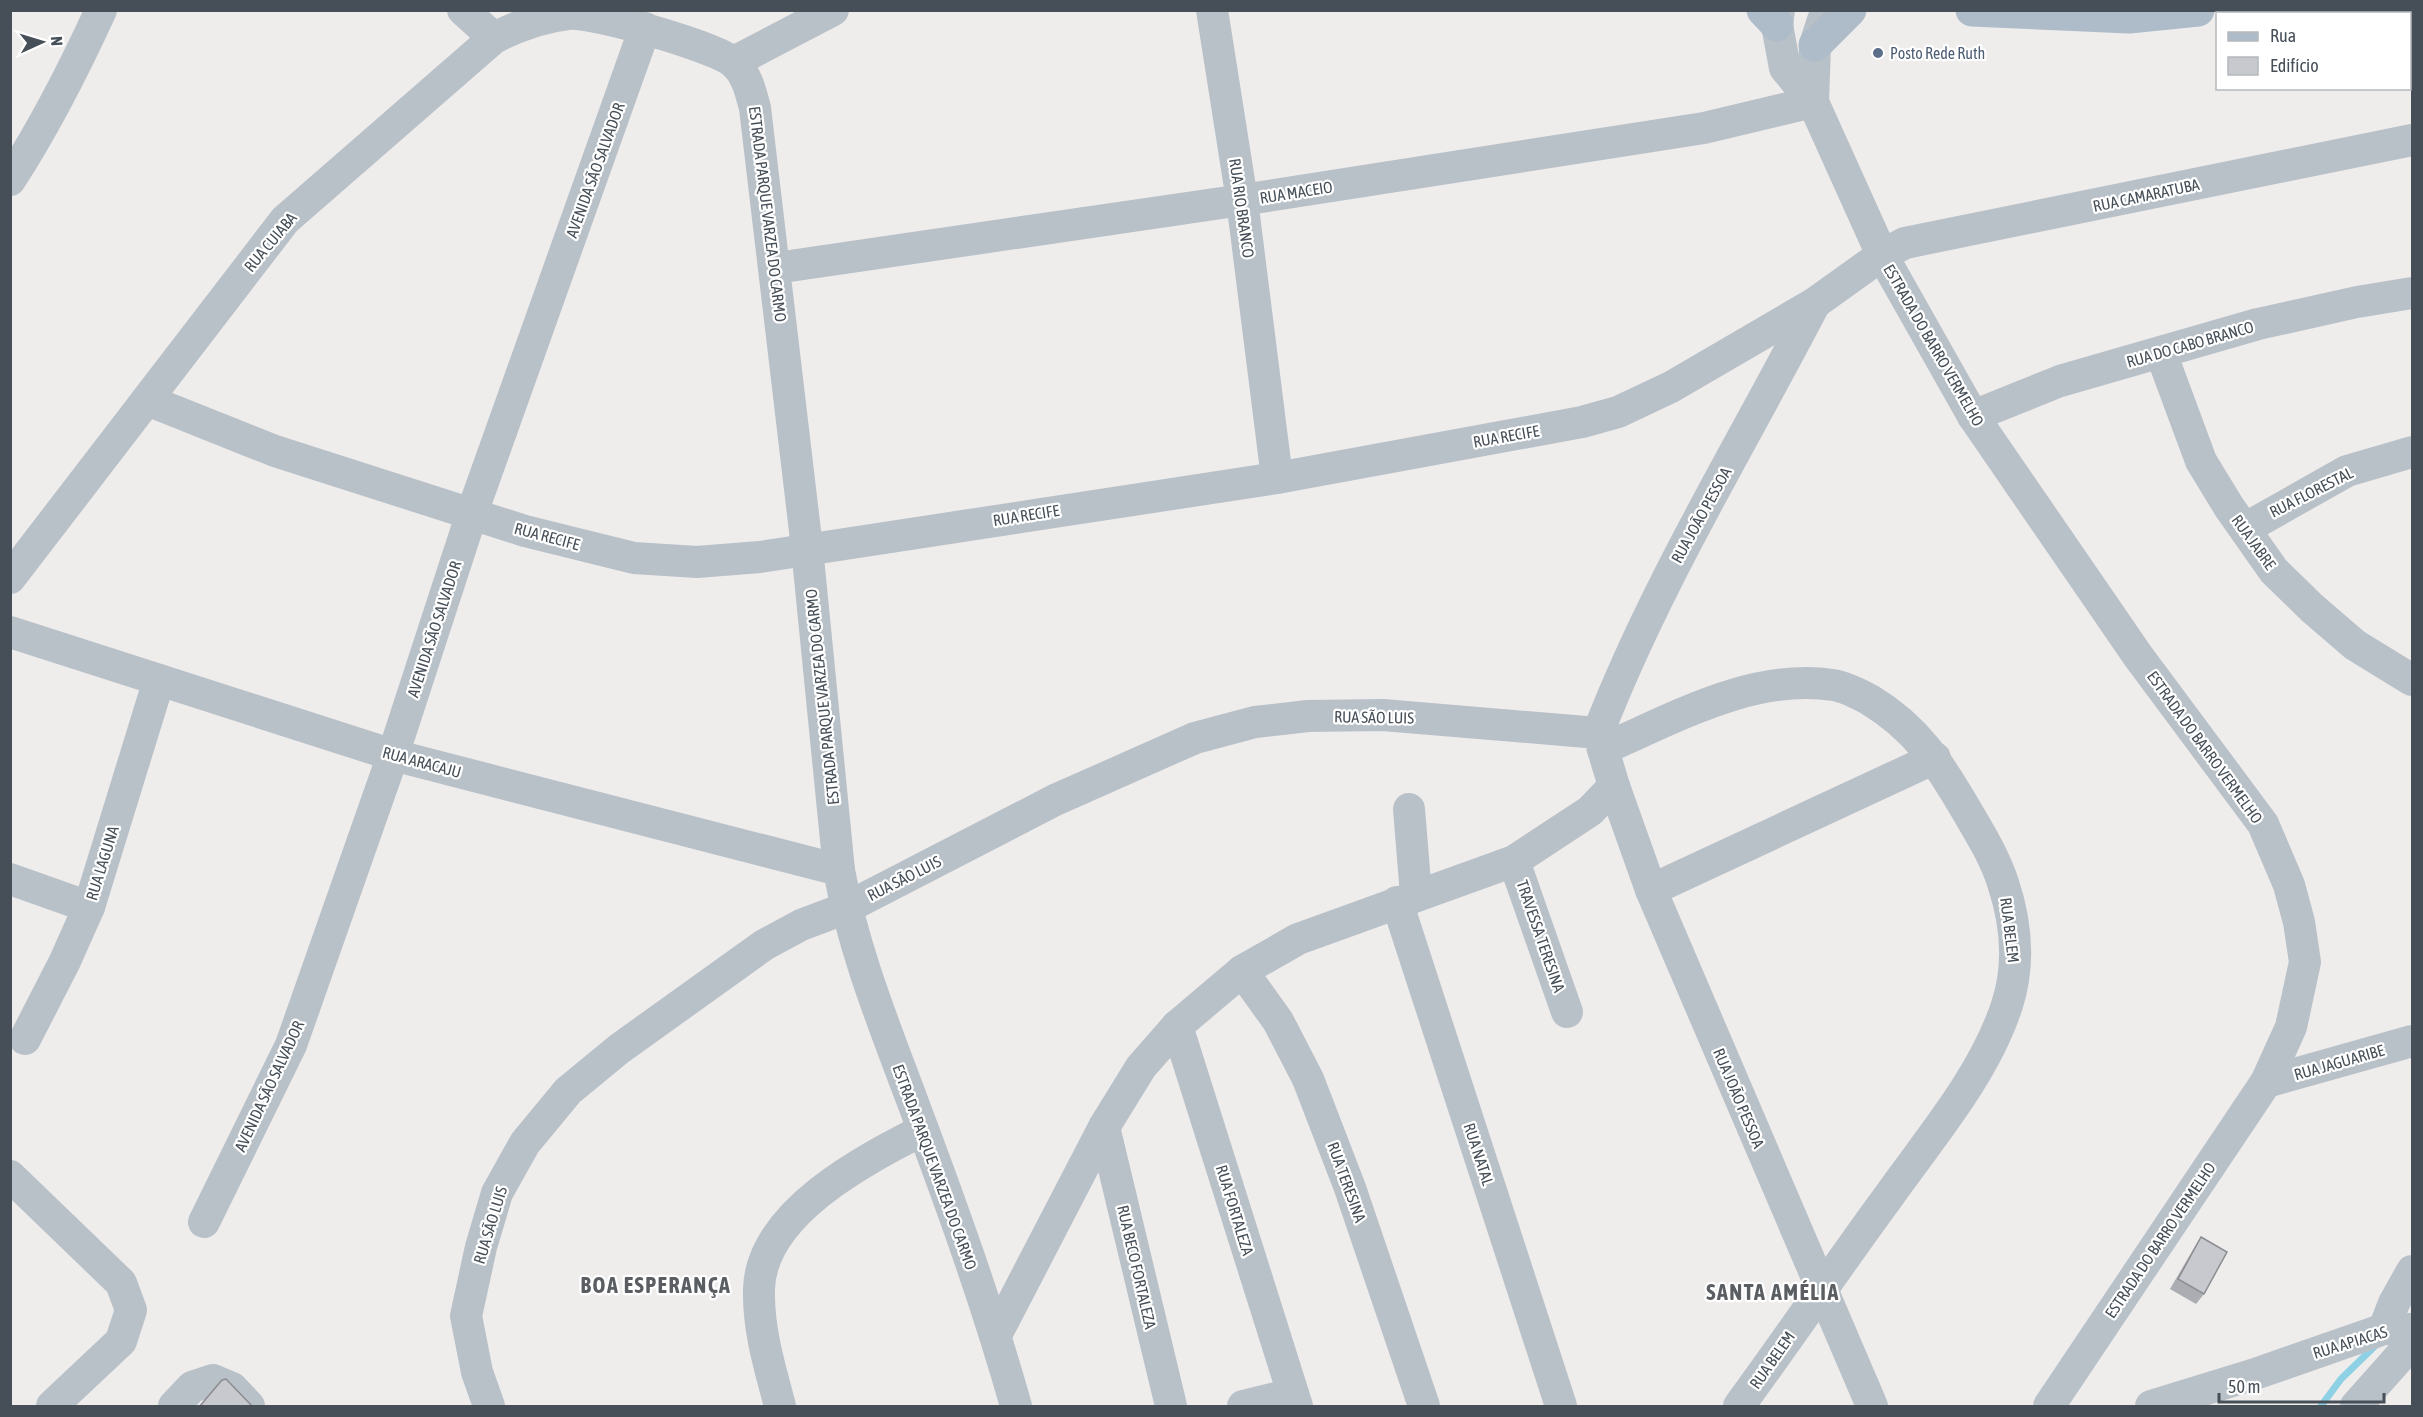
<svg xmlns="http://www.w3.org/2000/svg" width="2423" height="1417" viewBox="0 0 2423 1417" font-family="'Asap Condensed',sans-serif">
<style>
.lines{fill:none;stroke-linecap:round;stroke-linejoin:round}
.stream{stroke:#8ed1e4;stroke-width:7}
.minor{stroke:#b9c1c8;stroke-width:32}
.major{stroke:#aebbc9;stroke-width:33}
.wall{fill:#abadb2}
.building{fill:#c7c9cf;stroke:#8b8d91;stroke-width:1.5}
.service-dot{fill:#5c6f8a;stroke:#fff;stroke-width:2}
.labels{text-anchor:middle;dominant-baseline:central;stroke-width:4.5;stroke-linejoin:round;paint-order:stroke}
.service-label{font-size:16px;fill:#4e5e75;stroke:#fff;text-anchor:start}
.street-label{font-size:16px;fill:#464f58;stroke:#fff}
.district-label{font-size:22px;font-weight:bold;letter-spacing:1.5px;fill:#5a5d61;stroke:#fff}
</style>
<rect width="100%" height="100%" fill="#efecec"/>
<g class="lines">
<path class="stream" d="M2321 1406 2341 1379 2377 1344"/>
<g class="minor">
<path d="M463 10 494 38"/>
<path d="M1212 10 1242 200 1277 478"/>
<path d="M1779 10 1777 25 1785 68 1813 102 1882 255 1973 416 2138 656 2263 824 2289 885 2299 922 2305 962 2291 1027 2266 1082 2049 1406"/>
<path d="M734 62 833 10"/>
<path d="M1813 102 1815 45 1823 20"/>
<path d="M10 180C45 126 74 69 101 10"/>
<path d="M776 268 1242 200 1704 128 1813 102"/>
<path d="M2161 353 2201 461 2229 507 2274 571 2312 608 2355 645 2412 680"/>
<path d="M147 400 275 451 525 531 634 558 697 562 760 557 1277 478 1582 422 1618 412 1671 387 1815 303 1882 255 1905 243 2412 140"/>
<path d="M1973 416 2060 381 2258 324 2357 302 2412 293"/>
<path d="M2246 528 2347 471 2412 452"/>
<path d="M10 578 285 220 494 38C517 26 541 17 568 14 591 11 717 47 734 63 747 74 751 93 755 108L807 548 839 870C853 949 884 1025 912 1100 950 1201 987 1303 1016 1406"/>
<path d="M10 632 393 755 839 870"/>
<path d="M1598 733C1656 583 1741 446 1815 303"/>
<path d="M1603 749C1675 718 1752 673 1833 685 1846 687 1859 694 1870 700 1918 729 1940 765 1968 813 1981 835 1995 858 2003 883 2016 922 2020 965 2007 1005 1984 1076 1929 1139 1886 1200 1836 1268 1789 1338 1739 1406"/>
<path d="M1614 786 1651 890 1872 1406"/>
<path d="M1409 809 1416 895"/>
<path d="M1514 861 1567 1012"/>
<path d="M10 879 89 907"/>
<path d="M1651 890 1935 758"/>
<path d="M1397 902 1561 1406"/>
<path d="M1242 971 1278 1021 1308 1079 1350 1188 1424 1406"/>
<path d="M1177 1026 1297 1406"/>
<path d="M25 1039 65 961 89 907 159 680"/>
<path d="M2266 1082 2412 1041"/>
<path d="M1104 1127 1171 1406"/>
<path d="M10 1176 121 1283 131 1310 121 1341 52 1406"/>
<path d="M204 1222 291 1045 393 755 472 513 645 28"/>
<path d="M2384 1329 2394 1303 2412 1271"/>
<path d="M174 1406 192 1387 213 1380 232 1388 249 1406"/>
<path d="M489 1406 477 1372 466 1316 481 1247 497 1193 525 1143 568 1091 619 1049 764 945 801 925 846 908 1055 800 1195 738 1255 722 1308 716 1383 715 1598 733 1614 786 1590 811 1514 861 1298 939 1242 971 1177 1026 1141 1067 1104 1127 996 1335"/>
<path d="M780 1406C770 1368 758 1330 759 1289 761 1213 864 1160 923 1130"/>
<path d="M1243 1406 1293 1394"/>
<path d="M2151 1406 2255 1374 2384 1329H2412"/>
<path d="M2356 1406 2412 1343"/>
</g>
<g class="major">
<path d="M1763 10 1777 25"/>
<path d="M1972 10 2129 17 2198 10"/>
<path d="M1815 45 1850 10"/>
</g>
</g>
<path class="wall" d="M2201 1237 2204 1294 2196 1304 2170 1289 2194 1248Z"/>
<g class="building">
<path d="M2201 1237 2227 1252 2204 1294 2178 1279Z"/>
<path d="M226 1379 253 1407H199L222 1380Z"/>
</g>
<circle class="service-dot" cx="1878" cy="53" r="6"/>
<g class="labels">
<g class="service-label">
<text x="1890" y="53">Posto Rede Ruth</text>
</g>
<g class="street-label">
<text transform="translate(595 170) rotate(-70)">AVENIDA SÃO SALVADOR</text>
<text transform="translate(1296 192) rotate(-9)">RUA MACEIO</text>
<text transform="translate(2146 195) rotate(-12)">RUA CAMARATUBA</text>
<text transform="translate(1242 208) rotate(82)">RUA RIO BRANCO</text>
<text transform="translate(768 214) rotate(83)">ESTRADA PARQUE VARZEA DO CARMO</text>
<text transform="translate(270 242) rotate(-50)">RUA CUIABA</text>
<text transform="translate(2190 344) rotate(-16)">RUA DO CABO BRANCO</text>
<text transform="translate(1934 345) rotate(60)">ESTRADA DO BARRO VERMELHO</text>
<text transform="translate(1506 436) rotate(-10)">RUA RECIFE</text>
<text transform="translate(2311 492) rotate(-27)">RUA FLORESTAL</text>
<text transform="translate(1026 515) rotate(-9)">RUA RECIFE</text>
<text transform="translate(1701 515) rotate(-61)">RUA JOÃO PESSOA</text>
<text transform="translate(547 536) rotate(15)">RUA RECIFE</text>
<text transform="translate(2254 542) rotate(54)">RUA JABRE</text>
<text transform="translate(434 629) rotate(-72)">AVENIDA SÃO SALVADOR</text>
<text transform="translate(822 697) rotate(-96)">ESTRADA PARQUE VARZEA DO CARMO</text>
<text transform="translate(1374 717) rotate(1)">RUA SÃO LUIS</text>
<text transform="translate(2205 747) rotate(54)">ESTRADA DO BARRO VERMELHO</text>
<text transform="translate(422 762) rotate(15)">RUA ARACAJU</text>
<text transform="translate(102 863) rotate(-73)">RUA LAGUNA</text>
<text transform="translate(904 878) rotate(-27)">RUA SÃO LUIS</text>
<text transform="translate(2010 930) rotate(83)">RUA BELEM</text>
<text transform="translate(1541 936) rotate(71)">TRAVESSA TERESINA</text>
<text transform="translate(2339 1062) rotate(-16)">RUA JAGUARIBE</text>
<text transform="translate(269 1086) rotate(-65)">AVENIDA SÃO SALVADOR</text>
<text transform="translate(1739 1098) rotate(67)">RUA JOÃO PESSOA</text>
<text transform="translate(1479 1154) rotate(72)">RUA NATAL</text>
<text transform="translate(935 1167) rotate(70)">ESTRADA PARQUE VARZEA DO CARMO</text>
<text transform="translate(1347 1182) rotate(70)">RUA TERESINA</text>
<text transform="translate(1235 1210) rotate(73)">RUA FORTALEZA</text>
<text transform="translate(490 1225) rotate(-73)">RUA SÃO LUIS</text>
<text transform="translate(2160 1240) rotate(-56)">ESTRADA DO BARRO VERMELHO</text>
<text transform="translate(1137 1267) rotate(77)">RUA BECO FORTALEZA</text>
<text transform="translate(2350 1342) rotate(-17)">RUA APIACAS</text>
<text transform="translate(1772 1360) rotate(-55)">RUA BELEM</text>
</g>
<g class="district-label">
<text x="656" y="1285">BOA ESPERANÇA</text>
<text x="1773" y="1292">SANTA AMÉLIA</text>
</g>
</g>
<rect width="2423" height="1417" fill="none" stroke="#464f58" stroke-width="24"/>
<rect x="2216" y="12" width="195" height="78" fill="#ffffff" stroke="#b5b9bc" stroke-width="1.5"/>
<rect x="2228" y="32" width="30" height="9" fill="#aebbc9" stroke="#b5b9bc" stroke-width="1.5"/>
<text x="2270" y="42" font-size="18" fill="#464f58">Rua</text>
<rect x="2228" y="57" width="30" height="18" fill="#c7c9cf" stroke="#b5b9bc" stroke-width="1.5"/>
<text x="2270" y="72" font-size="18" fill="#464f58">Edifício</text>
<g transform="translate(42 42) rotate(86)" stroke="#ffffff" stroke-width="4.5" paint-order="stroke">
<path d="M0-4.5L10 22L0 15L-10 22Z" fill="#464f58"/>
<text y="-9" font-size="16" font-weight="bold" text-anchor="middle" fill="#464f58">N</text>
</g>
<path d="M2219 1393v9h165v-9" fill="none" stroke="#464f58" stroke-width="3"/>
<text x="2228" y="1393" font-size="18" fill="#464f58" stroke="#ffffff" stroke-width="4.5" paint-order="stroke">50 m</text>
</svg>
